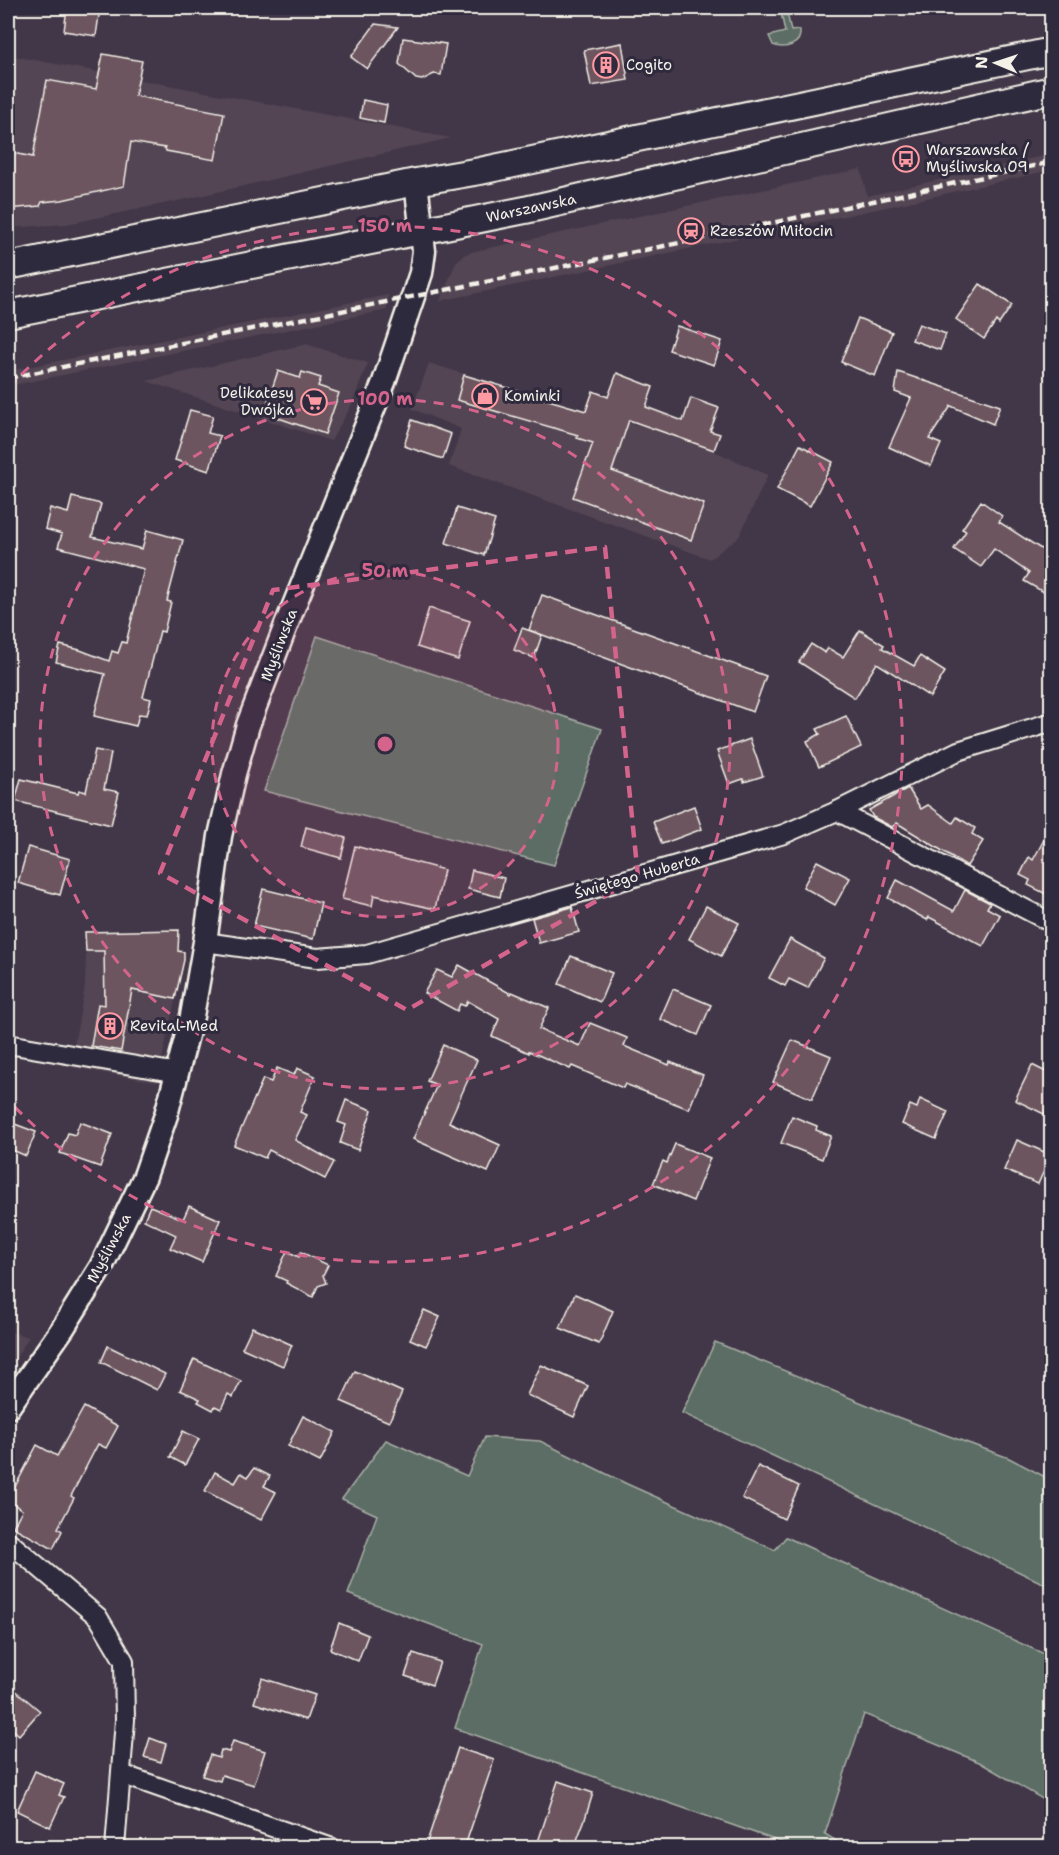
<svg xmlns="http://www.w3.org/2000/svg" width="1059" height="1855" viewBox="0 0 1059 1855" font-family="'Shantell Sans',sans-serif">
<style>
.built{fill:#524453}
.green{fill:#5b6d65;stroke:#a8afa6;stroke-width:1.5}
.building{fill:#6d5561;stroke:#f4f1e8;stroke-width:1.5}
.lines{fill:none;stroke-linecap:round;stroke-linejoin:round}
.minor-casing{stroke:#f4f1e8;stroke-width:22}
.tertiary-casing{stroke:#f4f1e8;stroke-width:27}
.secondary-casing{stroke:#f4f1e8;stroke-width:30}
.minor{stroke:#2f2a3d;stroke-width:18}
.tertiary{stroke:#2f2a3d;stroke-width:22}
.secondary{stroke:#2f2a3d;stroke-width:26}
.rail{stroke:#f4f1e8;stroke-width:4.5;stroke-dasharray:9 4.5;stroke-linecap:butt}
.marked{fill:none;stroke:#d4648c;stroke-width:4.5;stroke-dasharray:12 8;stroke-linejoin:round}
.ring{fill:none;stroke:#d4648c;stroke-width:3;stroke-dasharray:10 8}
.labels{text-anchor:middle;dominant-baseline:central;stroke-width:6;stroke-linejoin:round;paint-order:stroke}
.poi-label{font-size:15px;fill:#f4f1e8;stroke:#2f2a3d;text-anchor:start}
.street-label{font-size:15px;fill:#f4f1e8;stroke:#2f2a3d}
.centre{fill:#d4648c;stroke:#2f2a3d;stroke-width:3}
.ring-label{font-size:18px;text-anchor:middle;font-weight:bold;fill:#d4648c;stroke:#2f2a3d;stroke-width:6;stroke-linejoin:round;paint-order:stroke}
</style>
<rect width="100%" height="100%" fill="#423748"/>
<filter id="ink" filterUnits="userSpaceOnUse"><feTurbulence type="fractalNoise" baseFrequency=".0167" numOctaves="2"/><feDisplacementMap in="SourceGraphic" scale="12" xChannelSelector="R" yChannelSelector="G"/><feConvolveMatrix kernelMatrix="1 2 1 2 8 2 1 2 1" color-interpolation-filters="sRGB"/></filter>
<g filter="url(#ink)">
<g class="built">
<path d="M8 55 451 138 187 199 67 224 8 228Z"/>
<path d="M1051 154V170L887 207 440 301 456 262 465 254 475 251 861 169 867 196Z"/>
<path d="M388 295 387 310 8 386V371Z"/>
<path d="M306 344 368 363 351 406 331 441 146 381Z"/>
<path d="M429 363 609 419 653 428 705 447 768 475 739 537 710 559 449 466 461 429 412 409Z"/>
<path d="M86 951H123L184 960 157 1082 70 1067 85 986Z"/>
<path d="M8 1331 29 1337 8 1370Z"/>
</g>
<g class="green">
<path d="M780 8H786L791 31 800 30C802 45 785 50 773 45L769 36 785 32Z"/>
<path d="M317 636 602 729 554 865 264 791Z"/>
<path d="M715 1342 889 1414 1009 1458 1051 1480V1587L682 1413Z"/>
<path d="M485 1437 540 1441 627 1484 775 1550 786 1537 1051 1657V1804L979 1762 864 1714 825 1834 846 1847H795L455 1728 483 1644 348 1594 377 1515 342 1499 386 1440 467 1476Z"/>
</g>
<g class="building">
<path d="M67 8H100L96 36 64 31Z"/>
<path d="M375 24 398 27 367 69 351 57Z"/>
<path d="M403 38 446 44 441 75 434 74 422 80 416 79 399 64Z"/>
<path d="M622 43 628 80 591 86 584 50Z"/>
<path d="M103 54 142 61 135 96 224 113 215 160 166 151 165 148 131 142 124 186 62 200 42 202 40 206 8 209V152L33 157 47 80 96 89Z"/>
<path d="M363 100 387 105 384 123 360 118Z"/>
<path d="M980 284 1012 305 999 324 996 321 984 339 956 319Z"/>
<path d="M858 318 892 332 875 376 841 362Z"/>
<path d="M919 324 946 334 940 350 912 340Z"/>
<path d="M677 326 722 341 714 365 669 350Z"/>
<path d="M278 371 300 378 302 372 321 378 318 386 339 393 325 434 264 413Z"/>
<path d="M898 372 1000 406 993 424 951 406 929 439 941 444 931 466 889 447 911 398 895 392Z"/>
<path d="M617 373 653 387 646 407 683 421 691 398 719 408 710 431 720 434 714 450 629 420 612 471 704 504 691 540 573 497 593 443 577 438 578 435 457 400 464 375 586 411 593 391 608 397Z"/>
<path d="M190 410 213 416 208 433 220 436 209 471 175 460Z"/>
<path d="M412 420 451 434 443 459 404 446Z"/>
<path d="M800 445 833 462 810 506 777 489Z"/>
<path d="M72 497 101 504 92 537 142 549 147 530 183 540 167 601 171 602 164 632 160 631 143 697 151 699 147 715 139 714 136 726 94 716 105 674 56 662 60 645 80 650 109 661 112 651 118 653 122 642 126 643 144 569 58 547 62 534 45 529 50 508 68 513Z"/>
<path d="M981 501 1002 516 999 522 1052 556V597L1024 581 1029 573 994 549 981 567 954 549 966 531 962 529Z"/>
<path d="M457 508 495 520 484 555 446 543Z"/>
<path d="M542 595 766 676 753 712 529 630Z"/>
<path d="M429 608 470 621 458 660 417 647Z"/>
<path d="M522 628 542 635 534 658 514 650Z"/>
<path d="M860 630 884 645 882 648 914 666 920 656 945 672 930 697 877 663 855 698 799 662 811 644 825 653 828 648 843 657Z"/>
<path d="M846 716 861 747 819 767 807 741 820 734 817 729Z"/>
<path d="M750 739 763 776 744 782 743 779 729 784 717 751Z"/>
<path d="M95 750 111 753 104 789 119 792 111 825 15 801 21 779 78 793 79 790 86 792Z"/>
<path d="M908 788 921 809 928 805 953 823 957 817 975 828 972 834 983 841 967 866 897 823 892 827 873 817 869 810Z"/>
<path d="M694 806 702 829 662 844 653 822Z"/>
<path d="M1052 825V897L1028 885 1030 880 1020 875 1029 857 1033 860Z"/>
<path d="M306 827 346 838 341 858 301 847Z"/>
<path d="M355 846 444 870 435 909 374 895 372 906 342 899Z"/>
<path d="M28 847 70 859 60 895 18 883Z"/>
<path d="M817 861 850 878 835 905 803 887Z"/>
<path d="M472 870 504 878 500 897 468 889Z"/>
<path d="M897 880 954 911 965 890 990 903 987 908 1000 915 983 946 929 917 927 920 888 898Z"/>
<path d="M263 889 321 903 313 939 254 926Z"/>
<path d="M706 906 739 923 721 956 689 939Z"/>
<path d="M572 907 579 932 539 943 532 918Z"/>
<path d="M179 930 178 951 184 952V960L175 999 132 990 121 1051 91 1046 98 1004 105 1005 104 951H86L85 932Z"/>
<path d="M790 939 824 958 808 988 789 979 785 986 769 978Z"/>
<path d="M571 956 612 973 600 1002 559 984Z"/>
<path d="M459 965 511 994 512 992 549 1008 539 1029 580 1046 590 1023 627 1038 624 1046 669 1065 670 1062 703 1075 689 1109 625 1084 623 1088 572 1066 570 1069 529 1051V1053L492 1036 499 1019 468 1001 465 1006 460 1004 457 1011 424 993 437 970 452 977Z"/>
<path d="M673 989 711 1005 698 1035 660 1019Z"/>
<path d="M792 1040 831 1056 812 1099 773 1082Z"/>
<path d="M443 1045 477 1060 449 1122 500 1145 488 1172 413 1139 437 1085 427 1081Z"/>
<path d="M1032 1065 1052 1075V1099L1044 1114 1015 1100Z"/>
<path d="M277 1068 294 1075 297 1068 315 1076 300 1112 307 1115 295 1140 334 1162 325 1179 269 1150 265 1158 234 1145 263 1079 271 1082Z"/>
<path d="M920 1099 948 1112 936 1139 902 1124 910 1105 917 1108Z"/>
<path d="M346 1100 372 1110 358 1150 340 1143 346 1125 338 1122Z"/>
<path d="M792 1116 817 1126 816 1130 831 1136 822 1159 781 1143Z"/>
<path d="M80 1122 112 1134 100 1167 60 1153 68 1133 75 1135Z"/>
<path d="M12 1123 36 1132 26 1156 8 1148V1125L11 1126Z"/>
<path d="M1017 1140 1051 1155 1038 1184 1004 1170Z"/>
<path d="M675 1144 710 1158 693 1201 653 1184 663 1161 667 1163Z"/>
<path d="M150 1206 183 1219 189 1206 220 1220 202 1262 170 1248 176 1235 144 1220Z"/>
<path d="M287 1251 299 1257 301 1252 328 1265 323 1275 326 1283 318 1286 313 1297 286 1283 287 1281 276 1276Z"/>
<path d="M575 1294 613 1311 599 1344 560 1328Z"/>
<path d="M424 1310 440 1317 426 1346 410 1339Z"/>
<path d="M252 1327 292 1345 283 1366 242 1348Z"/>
<path d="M108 1346 165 1374 157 1390 101 1362Z"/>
<path d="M194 1359 241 1381 233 1397 228 1394 221 1409 215 1406 213 1410 198 1402 200 1399 180 1390Z"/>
<path d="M541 1365 588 1386 574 1417 527 1395Z"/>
<path d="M355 1371 402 1392 389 1422 341 1401Z"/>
<path d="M84 1407 118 1426 106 1448 98 1444 71 1496 74 1498 58 1528 62 1531 53 1549 13 1527 22 1510 8 1500 37 1445 57 1456Z"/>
<path d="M303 1416 335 1432 320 1462 288 1446Z"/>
<path d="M183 1431 199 1439 185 1465 170 1457Z"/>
<path d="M758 1466 799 1486 784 1519 742 1498Z"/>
<path d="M254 1468 270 1476 264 1486 276 1492 261 1520 205 1491 215 1472 235 1483 241 1473 248 1477Z"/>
<path d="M339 1623 368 1635 358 1661 330 1649Z"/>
<path d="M413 1653 440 1662 432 1685 405 1676Z"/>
<path d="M262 1678 315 1695 306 1720 254 1703Z"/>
<path d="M8 1684 40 1711 19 1735 8 1725Z"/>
<path d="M150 1738 166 1744 161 1762 144 1757Z"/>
<path d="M233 1741 265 1751 254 1785 222 1775 220 1781 202 1776 210 1755 219 1758 221 1750 229 1752Z"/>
<path d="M458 1748 494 1760 468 1837 465 1848H425Z"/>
<path d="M35 1771 64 1784 59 1795 64 1797 50 1827 17 1811Z"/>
<path d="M558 1781 593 1793 585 1819 574 1848H536Z"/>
</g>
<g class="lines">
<g class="minor-casing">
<g id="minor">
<path d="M837 811 1052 923"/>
<path d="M205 942 317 958 367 954 784 834 837 811 958 751 1052 722"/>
<path d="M8 1044 178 1073"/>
<path d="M8 1541 98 1617 124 1661 125 1720 115 1848"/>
<path d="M121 1774 332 1848"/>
</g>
</g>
<g class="tertiary-casing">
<path id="tertiary" d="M8 1407 63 1328 101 1267 145 1176 166 1115 192 1016 205 942 220 836 234 774 248 725 285 628 384 382 421 273 424 251 416 182"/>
</g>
<g class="secondary-casing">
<g id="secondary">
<path d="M8 266 416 182 480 171 1052 51"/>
<path d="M8 314 525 210 1052 90"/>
</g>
</g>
<use href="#minor" class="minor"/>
<use href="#tertiary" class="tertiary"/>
<use href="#secondary" class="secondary"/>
<path class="rail" d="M8 378 694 240 1052 162"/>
</g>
</g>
<path class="marked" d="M605 547 638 877 407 1010 160 873 273 590Z"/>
<circle cx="385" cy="744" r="173" fill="#d4648c" fill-opacity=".12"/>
<g class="ring">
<circle cx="385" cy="744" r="173"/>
<circle cx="385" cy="744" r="345"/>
<path d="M9 387A518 518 0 1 1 9 1101"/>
</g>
<defs>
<g id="building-ring" transform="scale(1.35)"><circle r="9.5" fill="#2f2a3d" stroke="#ff9aa2" stroke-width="1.5"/><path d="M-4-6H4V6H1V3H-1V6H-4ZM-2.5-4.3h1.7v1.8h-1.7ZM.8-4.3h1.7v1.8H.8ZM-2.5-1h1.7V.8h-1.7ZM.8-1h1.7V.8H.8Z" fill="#ff9aa2"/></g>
<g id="bus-ring" transform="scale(1.35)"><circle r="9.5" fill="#2f2a3d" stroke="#ff9aa2" stroke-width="1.5"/><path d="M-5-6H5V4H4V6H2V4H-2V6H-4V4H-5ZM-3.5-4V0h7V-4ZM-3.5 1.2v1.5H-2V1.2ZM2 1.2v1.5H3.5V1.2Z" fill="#ff9aa2"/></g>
<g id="station-ring" transform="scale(1.35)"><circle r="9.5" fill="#2f2a3d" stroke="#ff9aa2" stroke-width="1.5"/><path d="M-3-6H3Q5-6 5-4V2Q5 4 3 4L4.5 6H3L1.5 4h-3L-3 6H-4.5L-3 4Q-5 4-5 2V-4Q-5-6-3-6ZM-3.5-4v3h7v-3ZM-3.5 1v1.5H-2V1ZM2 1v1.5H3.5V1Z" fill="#ff9aa2"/></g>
<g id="shop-ring" transform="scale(1.35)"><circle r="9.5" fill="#2f2a3d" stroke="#ff9aa2" stroke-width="1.5"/><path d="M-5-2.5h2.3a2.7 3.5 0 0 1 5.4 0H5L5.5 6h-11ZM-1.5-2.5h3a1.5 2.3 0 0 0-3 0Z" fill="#ff9aa2"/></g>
<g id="supermarket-ring" transform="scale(1.35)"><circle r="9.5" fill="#2f2a3d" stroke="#ff9aa2" stroke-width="1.5"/><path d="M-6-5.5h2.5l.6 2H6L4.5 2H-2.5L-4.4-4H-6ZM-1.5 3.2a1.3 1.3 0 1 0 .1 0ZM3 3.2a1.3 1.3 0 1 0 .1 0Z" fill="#ff9aa2"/></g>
</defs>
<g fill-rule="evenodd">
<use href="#building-ring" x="606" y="65"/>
<use href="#bus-ring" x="906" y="159"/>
<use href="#station-ring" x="691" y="231"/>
<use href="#shop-ring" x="485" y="396"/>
<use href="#supermarket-ring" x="314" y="402"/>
<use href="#building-ring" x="110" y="1026"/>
</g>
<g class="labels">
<g class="poi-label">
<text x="626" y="65">Cogito</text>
<text x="926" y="150">Warszawska /<tspan x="926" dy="17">Myśliwska 09</tspan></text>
<text x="710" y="231">Rzeszów Miłocin</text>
<text x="294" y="393" text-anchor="end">Delikatesy<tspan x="294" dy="17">Dwójka</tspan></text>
<text x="504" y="396">Kominki</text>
<text x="130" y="1026">Revital-Med</text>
</g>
<g class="street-label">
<text transform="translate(531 208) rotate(-12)">Warszawska</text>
<text transform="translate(279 645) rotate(-69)">Myśliwska</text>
<text transform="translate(637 876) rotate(-16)">Świętego Huberta</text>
<text transform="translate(109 1248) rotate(-62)">Myśliwska</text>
</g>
</g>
<circle cx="385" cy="744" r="9" class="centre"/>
<g class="ring-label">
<text x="385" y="232">150 m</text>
<text x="385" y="405">100 m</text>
<text x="385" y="577">50 m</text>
</g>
<rect width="1059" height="1855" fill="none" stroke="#2f2a3d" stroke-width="30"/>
<rect x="15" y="15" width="1029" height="1825" fill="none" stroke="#f4f1e8" stroke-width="2" filter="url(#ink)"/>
<g transform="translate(996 63) rotate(272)" stroke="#2f2a3d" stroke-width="4.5" paint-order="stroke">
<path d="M0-4.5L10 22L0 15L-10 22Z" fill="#f4f1e8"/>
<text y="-9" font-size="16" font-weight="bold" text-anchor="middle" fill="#f4f1e8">N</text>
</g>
</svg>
